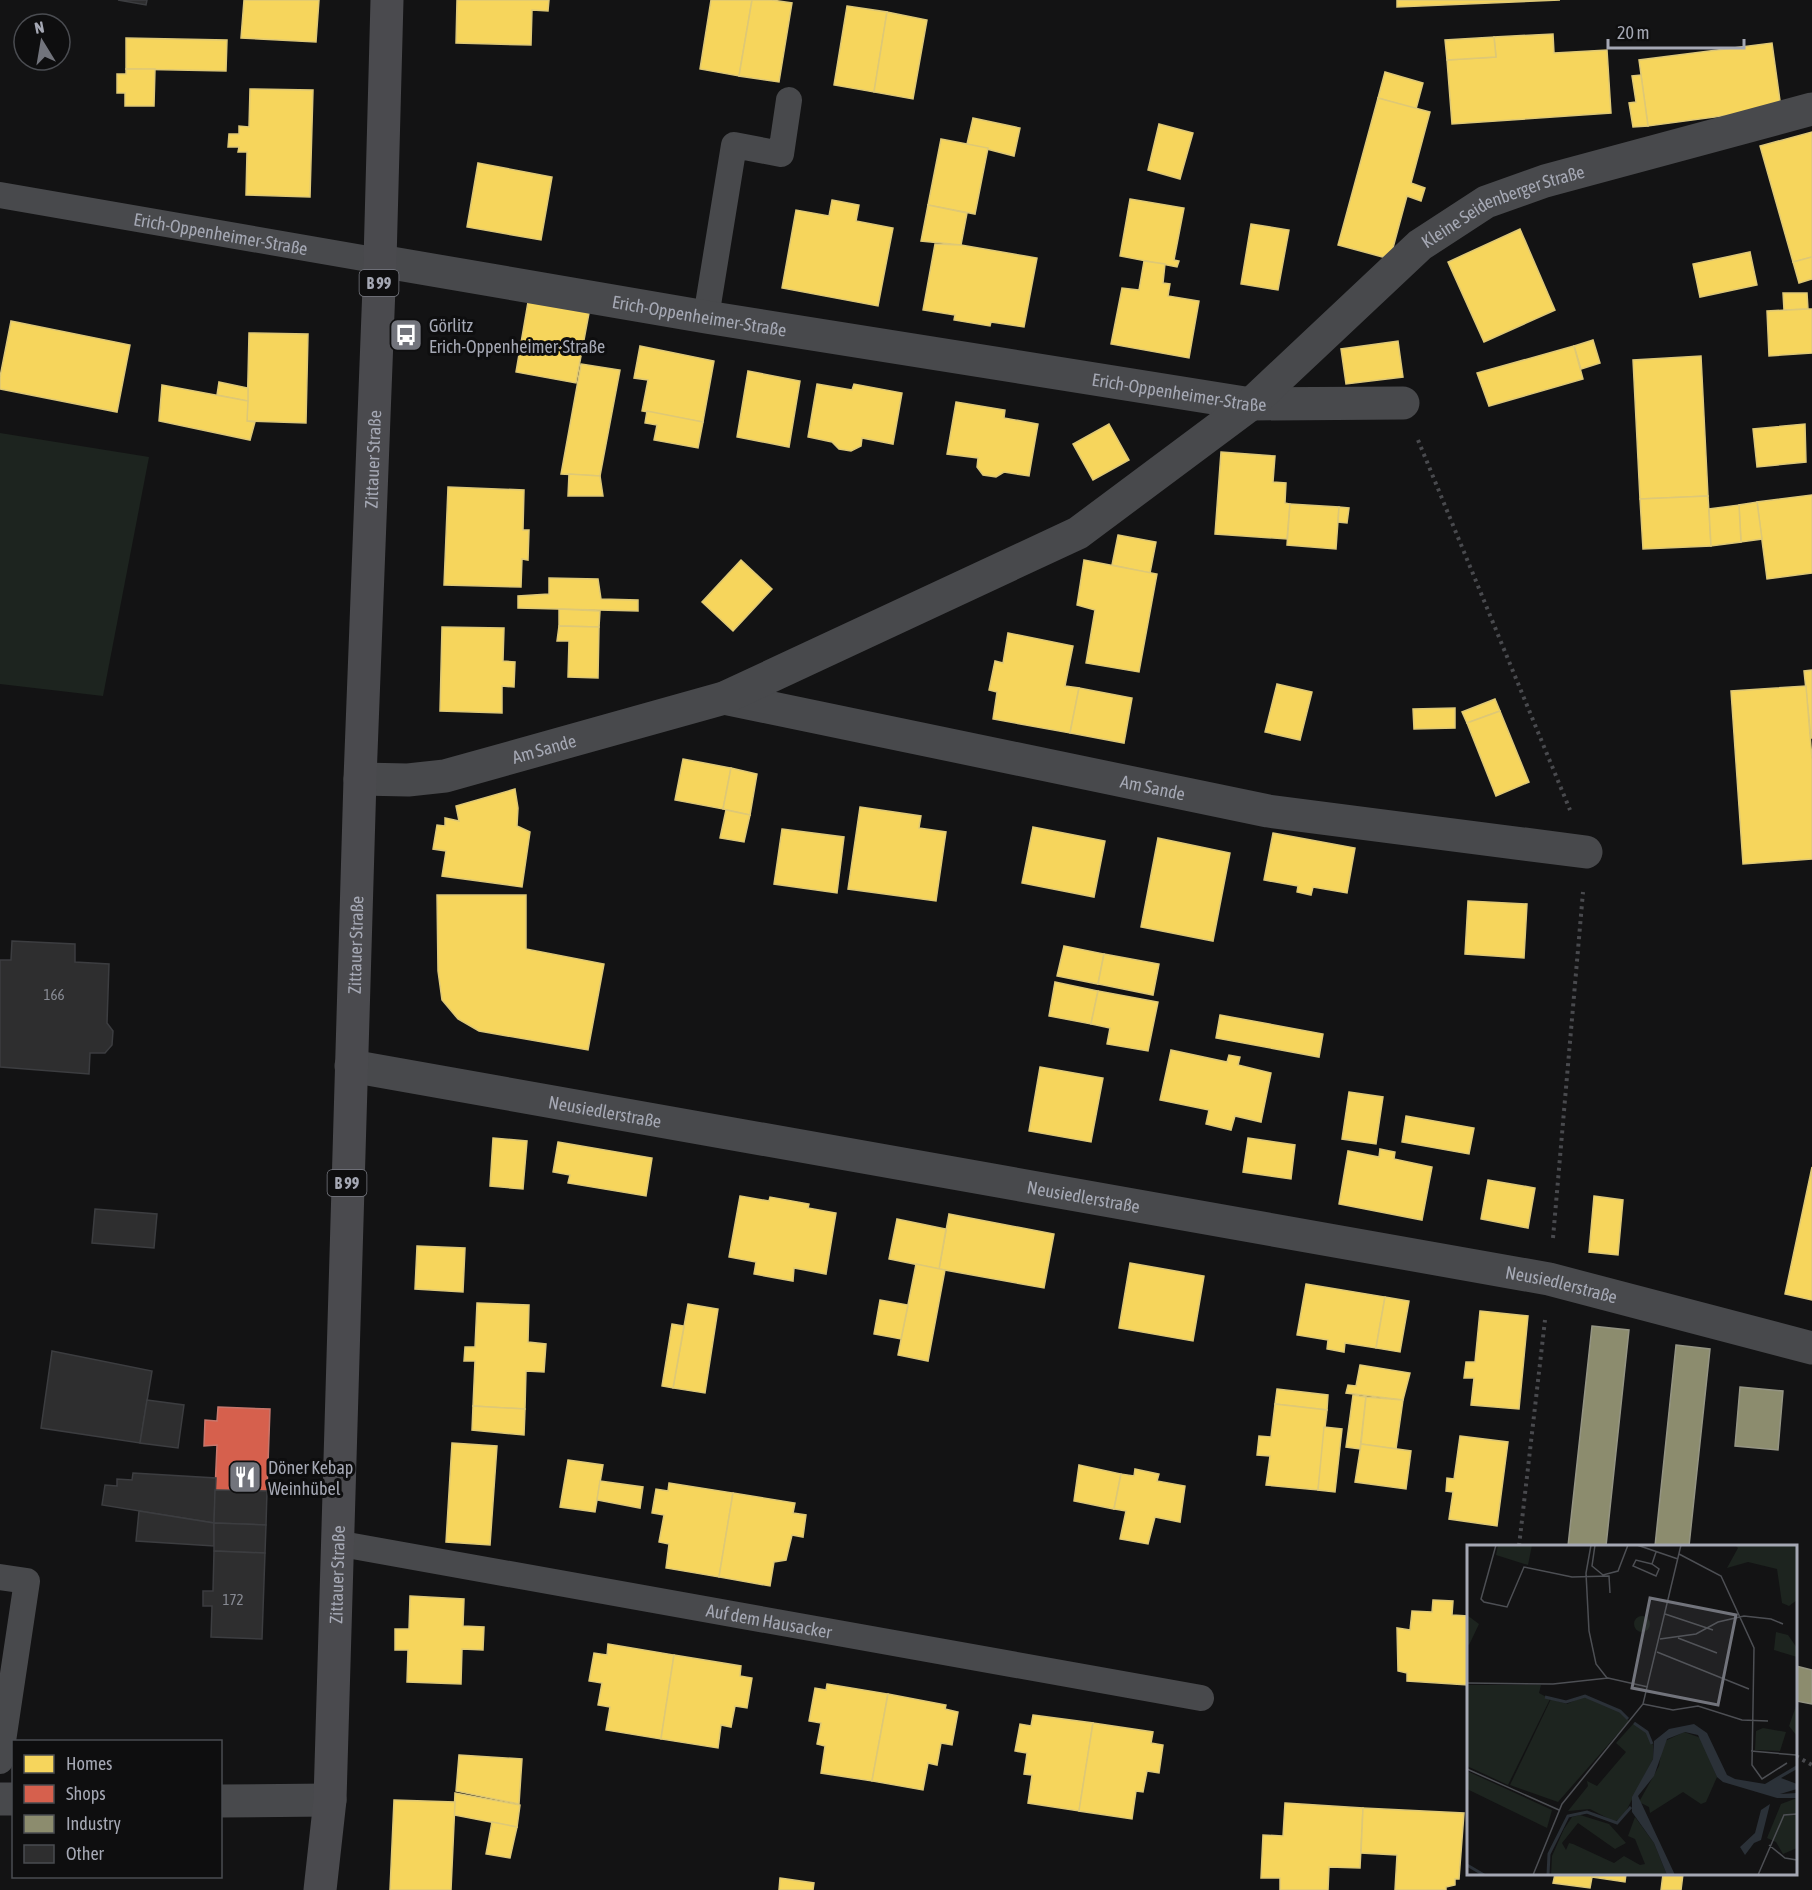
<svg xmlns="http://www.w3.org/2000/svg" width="1812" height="1890" viewBox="0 0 1812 1890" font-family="'Asap Condensed',sans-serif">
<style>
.green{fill:#1d241f}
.homes{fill:#f6d55c;stroke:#dec876;stroke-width:1.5}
.shops{fill:#d6604d;stroke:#c7766c;stroke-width:1.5}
.industry{fill:#8c8c6e;stroke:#949483;stroke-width:1.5}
.building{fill:#2e2e2f;stroke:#3c3d40;stroke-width:1.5}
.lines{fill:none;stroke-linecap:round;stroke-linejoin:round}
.path{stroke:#494a4e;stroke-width:4;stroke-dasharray:3 4.5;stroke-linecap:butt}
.service{stroke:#48494c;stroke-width:26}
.minor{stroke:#48494c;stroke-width:33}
.primary{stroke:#4a4a4e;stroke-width:33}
.labels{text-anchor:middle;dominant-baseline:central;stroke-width:6;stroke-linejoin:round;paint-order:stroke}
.number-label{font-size:15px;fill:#878a93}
.shield{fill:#0e0e0f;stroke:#787a82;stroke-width:1.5}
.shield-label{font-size:16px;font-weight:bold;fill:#a5a8b4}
.street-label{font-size:18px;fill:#a5a8b4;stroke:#0e0e0f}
.poi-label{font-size:18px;fill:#a5a8b4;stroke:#0e0e0f;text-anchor:start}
.inset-river{fill:none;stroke:#2b3138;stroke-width:3}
.inset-road{fill:none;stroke:#4d4f54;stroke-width:1.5}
.view{fill:#72747c;fill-opacity:0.15;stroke:#72747c;stroke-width:3}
.inset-edge{fill:none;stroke:#a5a8b4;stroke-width:3}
</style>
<rect width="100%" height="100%" fill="#131314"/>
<path class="green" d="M0 433 149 457 103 696 0 684Z"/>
<g class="homes">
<path d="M244 0H319L316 42 241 38Z"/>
<path d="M457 0H549L548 11 532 10 531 45 456 43Z"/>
<path d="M711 0H752L739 76 700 69Z"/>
<path d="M752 0H772L792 3 779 82 739 76Z"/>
<path d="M1397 0H1560L1397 7Z"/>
<path d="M847 6 887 12 874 92 834 85Z"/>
<path d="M887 12 927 20 913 99 874 92Z"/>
<path d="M1553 34 1554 53 1607 50 1611 113 1452 124 1447 60 1496 57 1494 37Z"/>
<path d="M1494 37 1496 57 1447 60 1445 40Z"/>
<path d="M126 38 227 40 226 71 126 69Z"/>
<path d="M1772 43 1781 108 1648 126 1639 60Z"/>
<path d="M126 69H155L154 106H125V93H117V74H126Z"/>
<path d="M1385 72 1423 83 1416 109 1378 98Z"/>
<path d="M1641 75 1648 126 1633 127 1629 103 1636 102 1632 76Z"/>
<path d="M250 89 313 90 310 197 246 195 247 152H238L239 147H228L229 134H239V126L249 127Z"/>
<path d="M1378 98 1430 112 1411 183 1425 188 1421 201 1407 196 1390 259 1338 245Z"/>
<path d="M973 118 1020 128 1014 156 967 144Z"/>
<path d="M1159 124 1193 133 1180 179 1148 170Z"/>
<path d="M1812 132V257L1793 262 1760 146Z"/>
<path d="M941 139 988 148 975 214 928 205Z"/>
<path d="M478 163 552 177 541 240 467 227Z"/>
<path d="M1130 199 1184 208 1174 260 1179 261 1177 267 1120 256Z"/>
<path d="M832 200 859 205 856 221 893 228 878 306 782 288 796 210 829 216Z"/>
<path d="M928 205 967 213 961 245 921 241Z"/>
<path d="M1251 224 1289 230 1278 290 1241 284Z"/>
<path d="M1520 229 1555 310 1484 342 1448 262Z"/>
<path d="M935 244 961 245 1037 258 1024 327 991 322 990 326 954 320 955 315 923 310Z"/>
<path d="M1750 252 1757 285 1700 297 1693 264Z"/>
<path d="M1812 257V279L1799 283 1793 262Z"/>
<path d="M1144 261 1165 264 1163 283 1170 284 1168 296 1199 301 1189 358 1111 344 1122 288 1139 290Z"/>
<path d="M1783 293H1807L1808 309 1784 310Z"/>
<path d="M528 302 589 313 576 383 516 372Z"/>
<path d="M1808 309H1812V353L1769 356 1767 311Z"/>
<path d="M11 321 130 345 117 412 0 389V377Z"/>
<path d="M249 333 308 334 306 423 247 421Z"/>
<path d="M1593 340 1600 363 1581 369 1574 346Z"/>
<path d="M1398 341 1403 377 1346 384 1341 349Z"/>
<path d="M640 346 714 361 703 422 642 411 648 380 634 378Z"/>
<path d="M1574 346 1583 379 1489 406 1477 373Z"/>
<path d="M1701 356 1708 496 1640 499 1633 360Z"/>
<path d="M581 364 620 370 600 476 561 474Z"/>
<path d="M748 371 800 381 789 447 737 437Z"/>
<path d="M219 382 248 388V401L217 395Z"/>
<path d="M817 384 852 390 854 384 902 393 893 444 862 438 861 446 851 451 839 449 832 442 808 437Z"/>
<path d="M162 385 248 401 247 421 255 422 250 440 159 421Z"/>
<path d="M956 402 1005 410 1004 418 1038 424 1029 476 1004 472 996 477 983 475 977 467 978 458 947 454Z"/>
<path d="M647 411 703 422 698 448 654 440 657 425 645 423Z"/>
<path d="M1109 424 1129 460 1093 480 1073 444Z"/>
<path d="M1805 424 1806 462 1757 467 1753 429Z"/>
<path d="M1221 452 1275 456 1273 482 1286 483 1285 503 1290 504 1287 539 1215 534Z"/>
<path d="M569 474 600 476 603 496H568Z"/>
<path d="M448 487 524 490 523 530H529L528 560 522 559 521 587 444 585Z"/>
<path d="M1812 495V573L1767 579 1757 502Z"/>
<path d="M1708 496 1711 546 1643 549 1640 499Z"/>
<path d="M1757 502 1762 539 1741 542 1739 505Z"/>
<path d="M1290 504 1339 507 1336 549 1287 545Z"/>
<path d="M1739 505 1741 542 1711 546 1709 509Z"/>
<path d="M1339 507 1349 508 1347 523 1338 522Z"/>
<path d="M1118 535 1156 542 1150 573 1112 565Z"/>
<path d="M741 560 772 589 733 631 702 602Z"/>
<path d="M1084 560 1157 574 1139 672 1086 663 1095 610 1077 605Z"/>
<path d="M549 578 598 579 601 599 638 600V611L518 608V596L549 594Z"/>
<path d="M559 609 600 611 599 627 559 626Z"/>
<path d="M559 626 599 627 598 678 568 677 569 641H557Z"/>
<path d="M442 627 504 628 503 661 515 662 514 687 502 686V713L440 711Z"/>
<path d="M1008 633 1073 646 1065 686 1079 688 1070 733 993 719 997 692 989 690 995 661 1003 663Z"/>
<path d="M1812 670V738H1811L1804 671Z"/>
<path d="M1277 684 1312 692 1300 740 1265 732Z"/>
<path d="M1806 686 1812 759V859L1743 864 1731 691Z"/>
<path d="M1079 688 1132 698 1124 743 1070 733Z"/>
<path d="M1495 699 1500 711 1467 723 1462 712Z"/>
<path d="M1455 708V728L1414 729 1413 709Z"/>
<path d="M1500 711 1529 782 1496 796 1467 723Z"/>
<path d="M683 759 731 768 723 809 675 800Z"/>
<path d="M731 768 757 774 750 815 723 809Z"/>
<path d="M515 789 518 808 517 826 530 832 522 887 442 876 446 851 433 849 437 825 445 826V818L459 821 456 806Z"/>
<path d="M860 807 921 816 919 828 946 832 936 901 848 889Z"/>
<path d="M726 810 750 815 744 842 720 838Z"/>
<path d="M1033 827 1105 841 1094 897 1022 883Z"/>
<path d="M782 829 844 837 837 893 774 884Z"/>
<path d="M1273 833 1355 848 1347 893 1313 887 1311 895 1297 892 1298 886 1264 880Z"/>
<path d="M1158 838 1230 853 1213 941 1141 927Z"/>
<path d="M437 895H526V949L604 964 588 1050 479 1031 458 1019 442 1000 438 971Z"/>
<path d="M1468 901 1527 904 1524 958 1465 954Z"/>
<path d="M1064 946 1104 954 1098 984 1057 976Z"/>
<path d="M1104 954 1159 964 1153 995 1098 984Z"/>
<path d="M1055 982 1098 991 1091 1024 1049 1016Z"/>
<path d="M1098 991 1158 1002 1148 1051 1107 1044 1110 1028 1091 1024Z"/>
<path d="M1220 1015 1323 1034 1319 1057 1216 1038Z"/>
<path d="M1171 1050 1227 1062 1229 1055 1240 1057 1238 1065 1271 1073 1261 1122 1235 1116 1231 1130 1206 1124 1209 1110 1160 1100Z"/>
<path d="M1040 1067 1103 1078 1091 1142 1029 1131Z"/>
<path d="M1349 1092 1383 1097 1376 1144 1342 1139Z"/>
<path d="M1406 1116 1474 1128 1469 1154 1402 1142Z"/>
<path d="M493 1138 527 1141 523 1189 490 1186Z"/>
<path d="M1248 1138 1295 1145 1291 1179 1243 1172Z"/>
<path d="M558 1142 652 1158 646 1196 568 1183 570 1175 553 1172Z"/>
<path d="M1380 1149 1395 1152 1394 1159 1432 1167 1422 1220 1339 1204 1348 1151 1379 1157Z"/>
<path d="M1812 1167V1300L1785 1294Z"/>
<path d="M1488 1180 1535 1188 1528 1228 1481 1219Z"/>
<path d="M740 1196 769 1201 770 1197 809 1204 808 1208 836 1213 826 1274 794 1268 793 1281 754 1274 756 1262 729 1257Z"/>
<path d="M1594 1196 1623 1200 1618 1255 1589 1252Z"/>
<path d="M949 1214 1054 1234 1044 1288 939 1269Z"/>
<path d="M897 1219 946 1229 939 1269 889 1259Z"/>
<path d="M417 1246 465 1248 463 1292 415 1289Z"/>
<path d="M1130 1263 1204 1276 1193 1341 1119 1328Z"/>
<path d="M916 1264 945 1270 928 1361 898 1355Z"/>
<path d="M1306 1284 1385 1297 1376 1348 1345 1343 1344 1352 1327 1349 1328 1340 1297 1335Z"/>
<path d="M1385 1297 1409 1301 1400 1352 1376 1348Z"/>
<path d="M880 1300 908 1305 901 1339 874 1334Z"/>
<path d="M477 1303 529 1305 528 1342 546 1344 544 1372 526 1371 525 1409 473 1406 475 1361H464L465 1347H475Z"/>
<path d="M688 1304 718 1309 705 1393 673 1388Z"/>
<path d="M1480 1311 1528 1316 1519 1409 1471 1405 1474 1378H1464L1466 1362H1475Z"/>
<path d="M672 1324 684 1326 673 1388 662 1386Z"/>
<path d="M1360 1365 1410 1373 1403 1400 1346 1393 1348 1385 1356 1386Z"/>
<path d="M1277 1389 1328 1395 1327 1410 1275 1404Z"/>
<path d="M1353 1395 1366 1397 1360 1449 1346 1447Z"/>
<path d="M1366 1397 1403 1400 1396 1449 1361 1444Z"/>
<path d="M1275 1404 1327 1410 1318 1490 1266 1485 1270 1456 1257 1455 1259 1436 1271 1437Z"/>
<path d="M473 1406 525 1409 524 1435 472 1430Z"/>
<path d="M1324 1427 1342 1429 1335 1492 1318 1490Z"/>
<path d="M1460 1436 1508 1442 1497 1526 1449 1519 1453 1492 1446 1491 1447 1478 1454 1479Z"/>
<path d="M452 1443 497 1446 490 1545 446 1542Z"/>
<path d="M1361 1444 1411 1451 1406 1489 1355 1482Z"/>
<path d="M568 1460 603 1465 595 1512 560 1507Z"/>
<path d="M1079 1465 1121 1474 1114 1509 1074 1501Z"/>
<path d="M1135 1469 1159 1474 1157 1481 1185 1486 1180 1522 1155 1517 1148 1544 1120 1539 1126 1511 1114 1509 1121 1474 1134 1476Z"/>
<path d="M600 1481 643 1487 640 1508 597 1500Z"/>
<path d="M669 1483 733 1493 719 1577 666 1568 669 1544 659 1542 664 1515 652 1513 656 1489 668 1491Z"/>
<path d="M733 1493 795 1503 793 1513 806 1515 803 1537 792 1535 786 1560 774 1562 770 1586 719 1577Z"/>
<path d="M410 1596 464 1599 463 1626 484 1627 483 1650 462 1649 461 1684 407 1682 408 1650H395V1629H409Z"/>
<path d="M1433 1600 1453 1601 1452 1615 1468 1616V1685L1407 1681V1673L1398 1671 1397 1628 1410 1630 1412 1611 1432 1612Z"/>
<path d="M608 1644 674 1655 661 1739 606 1730 610 1707 598 1705 602 1683 589 1681 594 1653 607 1655Z"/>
<path d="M674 1655 741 1666 740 1676 752 1678 747 1708 735 1706 731 1727 721 1725 718 1748 661 1739Z"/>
<path d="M827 1684 888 1694 872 1781 821 1773 825 1746 817 1744 821 1723 809 1721 815 1688 826 1690Z"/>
<path d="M888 1694 946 1705 945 1709 958 1712 952 1745 941 1743 937 1765 928 1763 923 1790 872 1781Z"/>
<path d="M1033 1715 1093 1723 1079 1811 1028 1803 1032 1775 1024 1774 1027 1753 1015 1751 1020 1724 1031 1726Z"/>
<path d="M1093 1723 1153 1732 1151 1743 1163 1745 1159 1773 1147 1771 1143 1792 1136 1791 1132 1819 1079 1811Z"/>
<path d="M459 1755 522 1759 519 1804 456 1791Z"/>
<path d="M455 1793 520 1805 517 1827 454 1815Z"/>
<path d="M394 1800 455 1802 451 1890H390Z"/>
<path d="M1285 1803 1363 1808 1360 1868 1329 1867 1328 1890H1280V1878H1261L1263 1835 1283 1836Z"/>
<path d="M1363 1808 1464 1813 1459 1879H1455V1885L1446 1887V1890H1395L1397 1855 1361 1853Z"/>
<path d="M492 1822 517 1827 510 1858 486 1854Z"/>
<path d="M1555 1874H1626L1625 1882 1592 1877 1590 1888 1553 1883Z"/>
<path d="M1663 1874H1683L1681 1890H1661Z"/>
<path d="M780 1878 814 1883 813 1890H779Z"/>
</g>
<path class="shops" d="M218 1407 270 1409 267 1491 215 1490 217 1445 204 1446 205 1420 217 1421Z"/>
<g class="industry">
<path d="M1592 1326 1629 1330 1606 1546H1568Z"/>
<path d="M1676 1345 1710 1349 1689 1546H1655Z"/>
<path d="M1740 1387 1783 1391 1778 1450 1735 1446Z"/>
<path d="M1796 1666 1812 1670V1704L1796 1701Z"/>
</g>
<g class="building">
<path d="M118 0H147L146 5Z"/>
<path d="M12 941 75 944V962L109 964 107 1023 113 1031 112 1045 105 1053H90L89 1074 0 1067V960H11Z"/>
<path d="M95 1209 157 1214 154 1248 92 1243Z"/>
<path d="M52 1351 152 1371 140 1443 41 1428Z"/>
<path d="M147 1400 184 1405 178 1448 140 1443Z"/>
<path d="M133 1473 216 1478 214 1523 102 1505 105 1485 117 1486V1479L132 1480Z"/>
<path d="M215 1490 267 1491 266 1525 214 1523Z"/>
<path d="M139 1511 214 1523V1546L136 1541Z"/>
<path d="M214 1523 266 1525 265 1553 214 1551Z"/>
<path d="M214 1551 265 1553 262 1639 211 1637 212 1606H203V1591H213Z"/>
</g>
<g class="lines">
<g class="path">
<path d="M1418 440 1570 810"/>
<path d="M1553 1238 1583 892"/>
<path d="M1519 1546 1545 1320"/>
<path d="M1796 1756 1812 1765"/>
</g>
<g class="service">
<path id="s1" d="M0 195 380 261"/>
<path d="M706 317 734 145 781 154 789 100"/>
<path id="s2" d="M336 1543 1201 1698"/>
<path d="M0 1577 27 1581 0 1761"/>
</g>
<g class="minor">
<path id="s3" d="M380 261 706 317 1251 404 1403 403"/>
<path id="s4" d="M724 698 1268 811 1586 852"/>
<path id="s5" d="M360 779 408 780 445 776 724 698 1078 533 1251 404 1420 245 1486 202 1545 181 1812 109"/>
<path id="s6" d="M351 1066 1549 1279 1812 1348"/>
<path d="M0 1799H14"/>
<path d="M220 1801 330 1800"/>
</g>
<path class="primary" id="s7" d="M320 1890 330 1800 360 779 380 261 387 0"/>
</g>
<defs>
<g id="bus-square" transform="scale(1.725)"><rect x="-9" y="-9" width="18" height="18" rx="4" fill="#72747c" stroke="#0e0e0f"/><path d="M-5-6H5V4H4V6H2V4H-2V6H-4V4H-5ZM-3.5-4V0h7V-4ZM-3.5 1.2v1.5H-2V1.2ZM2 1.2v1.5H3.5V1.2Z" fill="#fff"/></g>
<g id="restaurant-square" transform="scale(1.725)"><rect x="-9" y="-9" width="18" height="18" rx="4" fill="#72747c" stroke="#0e0e0f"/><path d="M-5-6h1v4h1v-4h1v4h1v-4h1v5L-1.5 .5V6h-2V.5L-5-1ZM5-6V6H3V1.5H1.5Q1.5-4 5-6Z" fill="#fff"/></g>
</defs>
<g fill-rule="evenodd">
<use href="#bus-square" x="406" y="335"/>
<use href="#restaurant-square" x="245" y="1477"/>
</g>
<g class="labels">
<g class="number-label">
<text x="54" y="994">166</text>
<text x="233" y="1599">172</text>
</g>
<g class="shield">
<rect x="359.5" y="270" width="39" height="26" rx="4.5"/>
<rect x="327.5" y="1170" width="39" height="26" rx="4.5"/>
</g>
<g class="shield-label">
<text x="379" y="283">B 99</text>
<text x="347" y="1183">B 99</text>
</g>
<g class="street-label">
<text stroke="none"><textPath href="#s5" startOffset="1306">Kleine Seidenberger Straße</textPath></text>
<text stroke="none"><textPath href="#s1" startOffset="224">Erich-Oppenheimer-Straße</textPath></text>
<text stroke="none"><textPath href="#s3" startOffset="324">Erich-Oppenheimer-Straße</textPath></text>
<text stroke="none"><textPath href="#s3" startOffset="810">Erich-Oppenheimer-Straße</textPath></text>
<text stroke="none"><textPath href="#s7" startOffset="1432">Zittauer Straße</textPath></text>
<text stroke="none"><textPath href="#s5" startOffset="188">Am Sande</textPath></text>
<text stroke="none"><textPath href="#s4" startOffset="438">Am Sande</textPath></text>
<text stroke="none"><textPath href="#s7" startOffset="946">Zittauer Straße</textPath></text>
<text stroke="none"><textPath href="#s6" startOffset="258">Neusiedlerstraße</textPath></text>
<text stroke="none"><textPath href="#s6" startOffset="744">Neusiedlerstraße</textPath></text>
<text stroke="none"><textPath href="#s6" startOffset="1230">Neusiedlerstraße</textPath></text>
<text stroke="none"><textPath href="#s7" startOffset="316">Zittauer Straße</textPath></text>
<text stroke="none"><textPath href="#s2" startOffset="440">Auf dem Hausacker</textPath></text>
</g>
<g class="poi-label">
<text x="429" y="325">Görlitz<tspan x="429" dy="21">Erich-Oppenheimer-Straße</tspan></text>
<text x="268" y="1467">Döner Kebap<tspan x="268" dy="21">Weinhübel</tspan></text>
</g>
</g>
<g transform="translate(1467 1545)">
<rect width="330" height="330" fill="#131314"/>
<path d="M31 0H65L61 20 29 10ZM268 0H330V55L322 61 315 58 310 24 281 17 260 23 271 3ZM0 70 12 79 2 100 0 99ZM167 79a8 8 0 1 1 16 0a8 8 0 1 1-16 0ZM309 87 321 90 330 103V112L307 105ZM0 140H74L72 148 83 154 41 240 0 221ZM118 151 153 166 162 176 91 257 43 240 84 154 100 159ZM330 158V191L322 181ZM167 178 180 187 186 200V214L157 270 148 277 123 264 101 266 121 241 120 236 130 241 159 207 149 198ZM296 183 319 187 313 206 288 205 289 186ZM217 187 234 193 250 232 239 257 234 259 216 247 183 268 182 262 172 257 192 221 196 197ZM0 226 85 265 80 283 0 244ZM330 253V303L316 309 309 297 300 293 314 259ZM113 270 142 279 159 298 148 304 111 278 95 298 99 305 102 298 106 299 147 318 157 311 173 320 178 319 168 294 161 291 168 272 187 298 200 330H84L85 311 97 284 105 272Z" fill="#1d241f"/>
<path d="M227 179 240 188 260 230 268 234 298 239 330 220V224L314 233 330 239V244L313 249 330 248V253H310L256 237 250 232 231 190 218 187 200 194 187 231 171 251 208 330H200L187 298 165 267V252L186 214 187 196 202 184ZM303 259 294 295 287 298 278 310 273 302 288 288 294 265Z" fill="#2b3138"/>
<path class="inset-river" d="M78 152 99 157 118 151 153 166 161 174M167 178 180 187 185 199M0 320 17 330M81 330 82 309 101 271 120 267 150 278 164 262"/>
<path class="inset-road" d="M29 0 14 54 17 57 40 62 57 22 105 32 142 31 143 48M124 0 119 28 122 86 129 119 140 133M128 0 125 21 136 30 151 26 161 0M170 0 211 14M212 9 254 31 287 103 285 220 295 234 320 218M185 19 169 15 166 21 189 31 192 24 185 19 189 7M198 69 246 85M211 93 250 108M193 94 229 89 251 77 277 71 304 74 316 79M190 107 282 144M0 138 86 139 141 133 181 142M176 159 206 165 231 161 275 175 301 176M284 206 329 210M0 224 92 265M302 300 318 313 330 315M66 330 95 259 176 159 214 0M291 330 317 270 330 269"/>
<path class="view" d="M183 53 269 70 251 160 165 143Z"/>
<rect width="330" height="330" class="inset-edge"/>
</g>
<rect x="12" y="1740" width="210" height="138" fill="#0e0e0f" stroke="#4a4c51" stroke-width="1.5"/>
<rect x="24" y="1755" width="30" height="18" fill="#f6d55c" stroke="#4a4c51" stroke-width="1.5"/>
<text x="66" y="1770" font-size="18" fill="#a5a8b4">Homes</text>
<rect x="24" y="1785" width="30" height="18" fill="#d6604d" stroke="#4a4c51" stroke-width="1.5"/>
<text x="66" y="1800" font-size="18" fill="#a5a8b4">Shops</text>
<rect x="24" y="1815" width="30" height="18" fill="#8c8c6e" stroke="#4a4c51" stroke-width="1.5"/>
<text x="66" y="1830" font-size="18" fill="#a5a8b4">Industry</text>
<rect x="24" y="1845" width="30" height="18" fill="#2e2e2f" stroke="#4a4c51" stroke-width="1.5"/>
<text x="66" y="1860" font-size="18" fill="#a5a8b4">Other</text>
<g transform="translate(42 42) rotate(349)"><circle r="28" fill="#0e0e0f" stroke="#4a4c51" stroke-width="1.5"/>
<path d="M0-4.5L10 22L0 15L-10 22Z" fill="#72747c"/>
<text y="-9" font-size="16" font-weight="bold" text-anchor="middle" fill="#a5a8b4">N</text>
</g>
<path d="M1608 39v9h136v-9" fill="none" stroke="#a5a8b4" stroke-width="3"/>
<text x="1617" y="39" font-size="18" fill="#a5a8b4" stroke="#0e0e0f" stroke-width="4.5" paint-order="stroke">20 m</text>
</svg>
